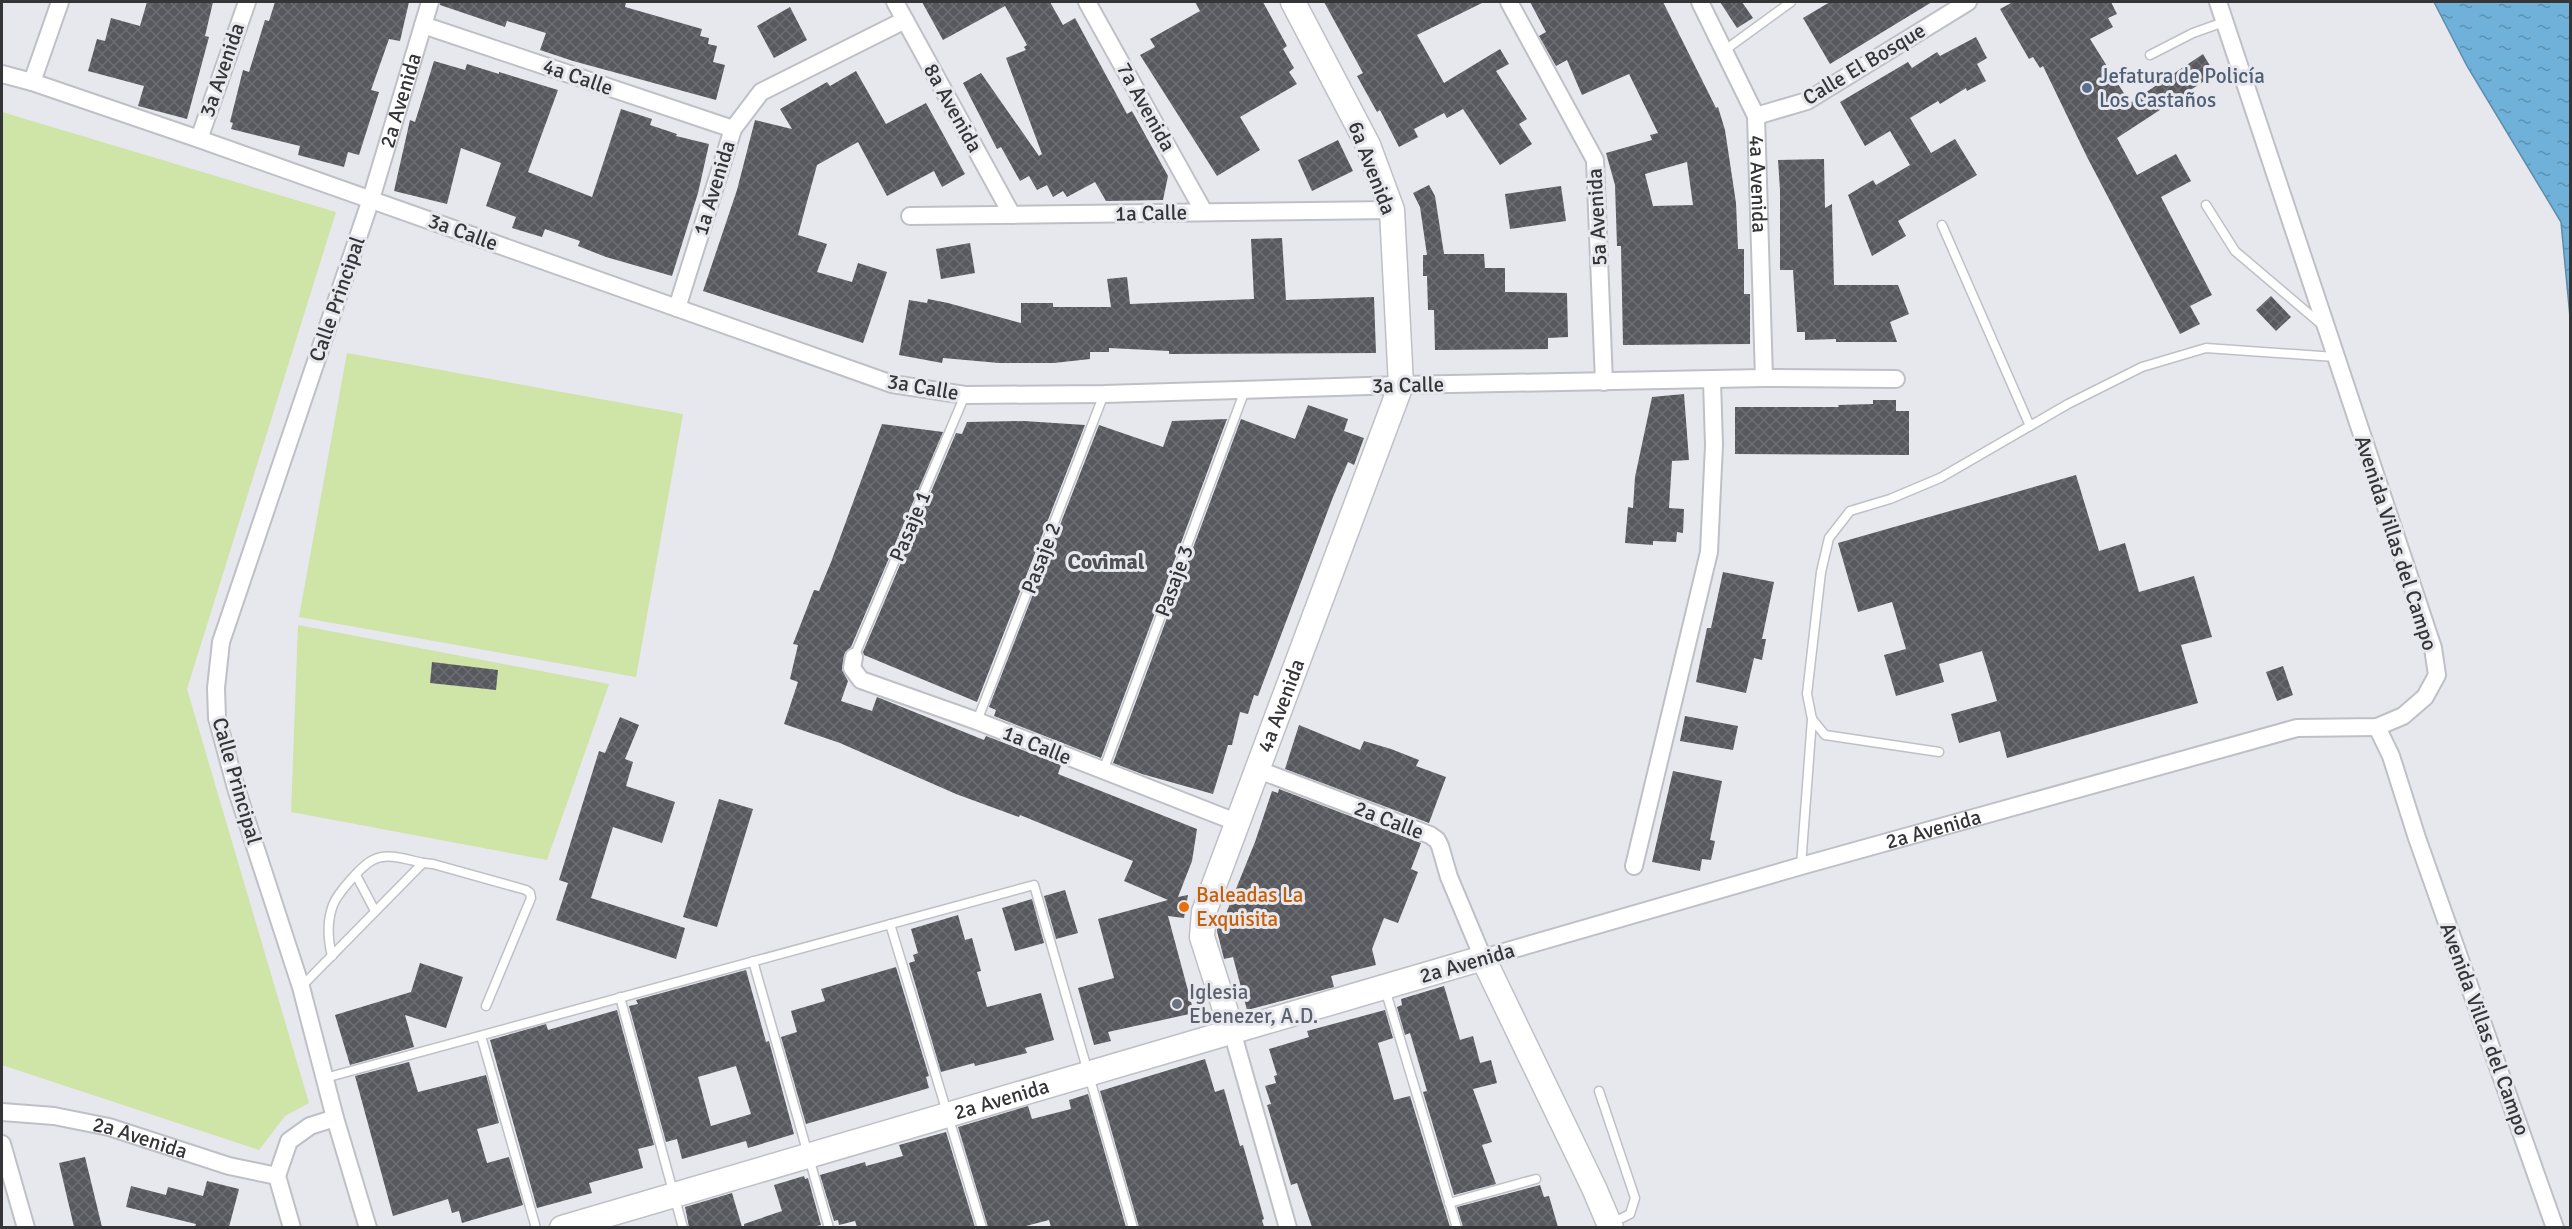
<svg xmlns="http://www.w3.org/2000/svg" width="2572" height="1229" viewBox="0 0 2572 1229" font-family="Signika,sans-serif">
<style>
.green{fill:#cfe4a7}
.water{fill:url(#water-ripples);stroke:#5e8ca8;stroke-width:1.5}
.building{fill:url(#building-cross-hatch);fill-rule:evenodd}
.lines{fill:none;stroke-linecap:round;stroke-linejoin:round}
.lane-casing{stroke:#bfc0c6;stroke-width:11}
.street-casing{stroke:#bfc0c6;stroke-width:20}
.secondary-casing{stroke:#bfc0c6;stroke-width:27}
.lane{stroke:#fff;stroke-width:8}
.street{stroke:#fff;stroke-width:16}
.secondary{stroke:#fff;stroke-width:24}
.service-dot{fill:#5c6f8a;stroke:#e7e7ee;stroke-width:2}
.food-dot{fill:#e8710a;stroke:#e7e7ee;stroke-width:2}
.worship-dot{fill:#6b7280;stroke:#e7e7ee;stroke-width:2}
.labels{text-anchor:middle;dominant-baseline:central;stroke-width:6;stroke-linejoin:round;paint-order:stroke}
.street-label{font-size:21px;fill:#353537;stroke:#e7e7ee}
.service-label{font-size:21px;fill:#4e5e75;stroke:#e7e7ee;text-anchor:start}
.food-label{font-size:21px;fill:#c56008;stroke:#e7e7ee;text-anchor:start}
.worship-label{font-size:21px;fill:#5b616d;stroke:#e7e7ee;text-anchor:start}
.neighbourhood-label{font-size:22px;font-weight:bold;fill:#4f4f54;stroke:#e7e7ee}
</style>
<defs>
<pattern id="water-ripples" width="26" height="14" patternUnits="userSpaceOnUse" patternTransform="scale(1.5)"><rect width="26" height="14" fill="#6fb1d9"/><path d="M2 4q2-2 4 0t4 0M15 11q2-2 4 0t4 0" fill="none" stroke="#5c91b1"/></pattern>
<pattern id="building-cross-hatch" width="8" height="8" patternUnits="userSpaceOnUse" patternTransform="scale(1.5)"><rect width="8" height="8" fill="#58595e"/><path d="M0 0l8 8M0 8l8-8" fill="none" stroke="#6d6e72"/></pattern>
</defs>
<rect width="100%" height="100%" fill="#e7e7ee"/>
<g class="green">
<path d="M2 112 336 212 187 689 309 1103 285 1116 259 1150 2 1065Z"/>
<path d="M347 353 683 414 636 677 299 617Z"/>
<path d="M298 625 609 684 547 860 291 812Z"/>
</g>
<path class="water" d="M2434 2H2570V317L2561 222 2467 66Z"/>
<g class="building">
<path d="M147 2H213L205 36 209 37 187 119 138 106 144 86 88 71 97 39 105 41 111 18 140 26Z"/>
<path d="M275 2H409L400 41 389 39 371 90 379 92 359 155 348 152 344 167 298 155 300 146 231 129 233 123 230 122 243 70 249 72 265 20 269 21Z"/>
<path d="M440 2H626L625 7 702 29 700 36 709 38 708 44 717 46 713 62 725 65 716 100 573 61 540 50 546 33 507 21 505 27 440 5Z"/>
<path d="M922 2H1050L1063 25 1075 18 1127 114 1132 111 1168 176 1163 200 1106 201 1095 182 1067 197 1063 191 1053 197 1047 185 1037 190 1029 176 1020 181 1001 147 997 149 963 83 981 73 1039 156 1042 154 1006 58 1026 50 1024 47 1027 45 1005 6 943 40Z"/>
<path d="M1195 2H1263L1287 46 1283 49 1294 68 1289 72 1297 84 1240 117 1260 150 1217 176 1140 55 1155 47 1150 39 1200 11Z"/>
<path d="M1324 2H1484L1417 35 1444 83 1500 49 1509 64 1496 71 1527 119 1519 124 1532 144 1500 165 1463 109 1447 118 1444 113 1414 129 1418 137 1399 147 1380 110 1377 112 1357 76 1363 73Z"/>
<path d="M1530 2H1663L1716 108 1718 107 1725 130 1736 203 1738 249H1744V294H1750V344L1623 345 1621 246H1617L1615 185 1606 153 1652 140 1650 135 1658 133 1629 74 1582 95 1567 60 1556 66 1539 36 1546 32ZM1687 162 1693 205 1653 206 1645 174Z"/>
<path d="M1720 2H1742L1753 18 1737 28Z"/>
<path d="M1830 2H1932L1830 64 1803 18Z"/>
<path d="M2013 2H2111L2117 14 2108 18 2113 27 2090 39 2130 103 2203 54 2215 74 2117 138 2137 175 2176 154 2191 181 2161 197 2212 295 2190 306 2200 324 2180 334 2087 157 2043 66 2040 68 2033 57 2029 59 2000 9Z"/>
<path d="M790 7 807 40 774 58 757 26Z"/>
<path d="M1976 37 1987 58 1977 64 1986 81 1967 91 1966 88 1940 104 1938 101 1910 118 1931 153 1955 139 1977 175 1898 221 1906 236 1872 256 1848 195 1873 180 1876 185 1910 165 1890 131 1865 146 1840 102 1908 62 1912 68 1937 52 1940 56Z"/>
<path d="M434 61 465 70 467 64 499 74V72L558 90 528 172 592 197 621 109 652 119 650 125 677 134 676 136 709 144 698 193 672 276 606 257 578 246 580 241 545 229 542 237 512 228 516 217 486 206 501 163 461 148 447 204 394 191 410 120 415 122Z"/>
<path d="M856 71 886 124 926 103 965 174 942 187 934 171 887 196 858 142 817 165 798 235 827 244 817 272 852 282 858 263 887 272 863 343 703 291 737 190 755 120 792 129 780 109 827 82 830 86Z"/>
<path d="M1338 140 1353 171 1312 191 1298 160Z"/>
<path d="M1824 159 1825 208 1832 204 1834 285H1898L1909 314 1890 322 1897 342H1836V339L1805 340V332H1797L1793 270H1780V190L1778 160Z"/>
<path d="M1429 185 1435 196 1444 254H1484L1485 268H1505V292L1567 293 1568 337 1548 338V349L1435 350 1434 310H1428L1427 276H1423V255H1427L1420 207 1413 193Z"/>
<path d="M1561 186 1566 221 1510 229 1505 194Z"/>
<path d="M1282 238 1286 300 1374 297 1376 353 1169 354V351L1109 348V352H1090V359L1054 363H999L943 358 942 363 899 355 909 300 927 303 928 299 948 303 1021 323V303H1053V307H1111L1107 279 1127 277 1130 304 1254 299 1251 239Z"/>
<path d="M970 243 975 273 941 279 936 249Z"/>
<path d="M2271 296 2291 317 2276 331 2256 310Z"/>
<path d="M1684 394 1689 460 1672 461 1669 508 1684 509 1683 533 1677 532 1676 542 1653 541V545L1625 543 1628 507 1633 508 1635 477 1652 397Z"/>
<path d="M1873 400H1896V411H1909V455L1735 454V407H1839L1838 405 1873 404Z"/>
<path d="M1308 405 1348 419 1344 431 1364 438 1354 465 1348 462 1333 497 1258 696 1254 695 1248 714 1240 712 1232 745H1228L1213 794 1142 774 1113 763 1241 419 1295 439Z"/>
<path d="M1227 419 1101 758 994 716 996 710 989 707 1099 425 1163 447 1172 421Z"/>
<path d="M967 422 1024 421 1085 425 977 702 864 655 863 652 956 433 962 434Z"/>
<path d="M882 424 943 432 851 647 844 655 842 670 848 681 841 701 872 711 877 697 984 740 986 736 1061 765 1058 774 1197 829 1192 861 1178 897 1188 895 1184 918 1168 916 1194 1013 1108 1032 1111 1041 1094 1045 1078 988 1114 978 1098 919 1168 900 1124 881 1133 861 1020 815 1019 817 956 794 840 743 784 724 798 682 790 679 798 645 793 644 814 590 819 591 831 562Z"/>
<path d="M2076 475 2099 551 2125 543 2139 592 2194 576 2212 637 2181 645 2198 703 2007 758 2000 731 1959 743 1951 714 1997 701 1982 651 1939 664 1944 682 1896 696 1884 655 1906 649 1892 602 1858 612 1838 543Z"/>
<path d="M1723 572 1774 582 1762 639H1766L1762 660 1754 658 1746 693 1696 682 1707 628H1711Z"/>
<path d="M432 662 498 670 496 690 430 683Z"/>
<path d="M2283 666 2293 695 2277 701 2266 672Z"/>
<path d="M1685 716 1738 726 1733 750 1680 741Z"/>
<path d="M620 717 639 725 625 759 633 762 626 786 675 802 662 843 613 827 591 898 685 928 676 959 556 920 568 883 559 880 599 751 605 753Z"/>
<path d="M1299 725 1360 750 1364 741 1391 749 1419 760 1416 766 1446 777 1429 823 1285 769Z"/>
<path d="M1673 771 1722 781 1710 840 1715 841 1711 860 1702 859 1700 871 1652 862Z"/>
<path d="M1279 789 1421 843 1411 869 1418 872 1398 923 1384 918 1372 949 1376 965 1331 976 1334 987 1247 1010 1233 957 1224 959 1217 931V923L1223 921 1255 842 1272 791 1278 793Z"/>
<path d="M719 799 753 809 717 927 683 917Z"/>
<path d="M1065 890 1078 933 1056 939 1044 896Z"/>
<path d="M1032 899 1044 943 1015 951 1002 908Z"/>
<path d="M958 915 965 940 972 938 981 971 977 972 987 1007 1041 993 1054 1040 1025 1048 1027 1053 975 1066 974 1063 941 1072 909 963 915 961 913 955 918 953 911 929Z"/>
<path d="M420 963 463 977 446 1028 405 1015 414 1047 350 1065 335 1015 411 992Z"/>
<path d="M896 967 929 1076 926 1077 929 1088 806 1124 781 1037 797 1032 791 1011 825 1001 821 989Z"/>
<path d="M746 970 766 1042 769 1041 794 1134 748 1148 746 1141 682 1159 677 1139 666 1142 629 1006 638 1004 636 1000ZM736 1066 751 1114 711 1126 698 1077Z"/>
<path d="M1444 986 1460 1040 1473 1036 1480 1063 1491 1060 1497 1083 1473 1089 1492 1142 1482 1145 1496 1184 1454 1195 1423 1092 1427 1091 1410 1033 1405 1035 1397 1007 1402 1005 1401 999Z"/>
<path d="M617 1010 654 1145 638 1149 643 1168 589 1183 592 1193 537 1208 490 1040 546 1024 548 1030Z"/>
<path d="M1385 1010 1393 1038 1378 1043 1394 1100 1410 1096 1450 1227H1312L1297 1183 1291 1185 1267 1105 1271 1104 1265 1086 1276 1083 1274 1076 1277 1075 1269 1049 1309 1037 1307 1031Z"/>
<path d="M1205 1059 1215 1092 1224 1089 1240 1146 1243 1145 1264 1219 1262 1220 1264 1227H1139L1100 1091Z"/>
<path d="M409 1062 418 1092 486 1075 499 1123 477 1129 487 1163 509 1157 523 1205 462 1223 459 1211 452 1213 448 1199 393 1216 355 1076Z"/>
<path d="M1088 1094 1126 1227H1051L1049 1220 1022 1227H988L958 1127 1028 1106 1032 1119 1071 1109 1069 1100Z"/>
<path d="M946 1132 975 1227H857L855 1221 839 1225 838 1220 834 1221 820 1175 865 1162 866 1166 903 1156 899 1145Z"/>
<path d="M85 1157 102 1227H74L59 1163Z"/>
<path d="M804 1176 805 1179 808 1178 821 1225 812 1227H744V1224L782 1211 774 1185Z"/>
<path d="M207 1181 239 1189 229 1227H195L196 1224 126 1207 131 1186 166 1195 168 1187 203 1196Z"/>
<path d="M1540 1185 1544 1197 1549 1196 1558 1227H1463L1457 1207Z"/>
<path d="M732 1193 742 1227H689L685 1207Z"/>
</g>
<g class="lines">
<g class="lane-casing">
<g id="lane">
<path d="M1725 50 1791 2"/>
<path d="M2150 55 2193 33 2224 22"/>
<path d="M2206 205 2235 251 2321 324"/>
<path d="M1942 225 2030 426"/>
<path d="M854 657 965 395"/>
<path d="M977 721 1104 394"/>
<path d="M1939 752 1825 735 1812 719 1807 694 1821 572 1829 538 1850 511 1890 499 1940 478 2068 404 2142 367 2206 348 2335 357"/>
<path d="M1103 771 1245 390"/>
<path d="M1801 866 1812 719"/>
<path d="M356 875 375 911"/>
<path d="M890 924 982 1228"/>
<path d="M332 956C328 940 327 921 333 905 337 894 362 865 373 860 388 852 408 860 423 863"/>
<path d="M753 961 829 1228"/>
<path d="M301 987 417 869 423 863 433 864 526 890 530 893 531 898 486 1006"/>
<path d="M1385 989 1457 1228"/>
<path d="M620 997 683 1228"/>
<path d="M481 1036 536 1228"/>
<path d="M325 1078 1034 885 1133 1228"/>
<path d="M1599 1091 1635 1198 1630 1214 1610 1224"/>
<path d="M1449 1203 1536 1179"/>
</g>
</g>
<g class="street-casing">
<g id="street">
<path d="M895 2 1012 215"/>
<path d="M1087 2 1204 212"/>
<path d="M1509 2 1595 160 1604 382"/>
<path id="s1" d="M1700 2 1756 116 1764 378"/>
<path d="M423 25 733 129"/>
<path d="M2 74 32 82 199 139 892 384 965 395 1104 394 1401 385 1764 378 1896 379"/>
<path d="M32 82 60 2"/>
<path d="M1756 116 1807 101 1968 2"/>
<path d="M199 139 247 2"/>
<path d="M910 216 1392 210"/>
<path d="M677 308 733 129 761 92 905 20"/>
<path d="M854 657 852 668 861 680 977 721 1236 822"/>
<path d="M2377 727 2391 756 2417 838 2555 1228"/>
<path id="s2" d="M1256 769 1430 835 1437 840 1440 846 1449 877 1483 958 1801 866 2297 728 2377 727 2403 716 2425 697 2437 675 2433 648 2218 2"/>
<path d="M1634 866 1709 552 1714 445 1712 381"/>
<path d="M1232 1031 1288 1228"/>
<path id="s3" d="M2 1112 54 1116 109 1127 229 1166 277 1176"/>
<path d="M2 1144 26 1228"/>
<path d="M292 1228 277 1176 289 1141 310 1126 335 1118"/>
<path id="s4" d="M368 1228 335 1118 301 987 236 788 217 718 216 688 221 642 371 199 430 2"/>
</g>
</g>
<g class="secondary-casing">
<g id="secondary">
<path id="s5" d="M1232 1031 1202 937 1204 912 1401 385 1392 210 1368 145 1293 2"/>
<path id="s6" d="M562 1228 1483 958 1594 1188 1611 1228"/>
</g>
</g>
<use href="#lane" class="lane"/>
<use href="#street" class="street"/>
<use href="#secondary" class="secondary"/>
</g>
<circle class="service-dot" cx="2087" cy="88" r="6"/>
<circle class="food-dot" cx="1184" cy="907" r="6"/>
<circle class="worship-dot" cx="1177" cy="1004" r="6"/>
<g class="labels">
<g class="street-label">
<text transform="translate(1864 64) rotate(-31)">Calle El Bosque</text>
<text transform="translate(222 70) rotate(-71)">3a Avenida</text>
<text transform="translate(578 77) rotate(19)">4a Calle</text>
<text stroke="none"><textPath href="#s4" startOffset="1179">2a Avenida</textPath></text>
<text transform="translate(1146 107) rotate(61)">7a Avenida</text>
<text transform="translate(953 108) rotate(61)">8a Avenida</text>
<text transform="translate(1372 168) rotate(69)">6a Avenida</text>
<text stroke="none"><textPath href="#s1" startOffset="195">4a Avenida</textPath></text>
<text transform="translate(714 188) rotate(-73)">1a Avenida</text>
<text transform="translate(1151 213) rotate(-1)">1a Calle</text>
<text transform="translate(1597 217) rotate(-93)">5a Avenida</text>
<text transform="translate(463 232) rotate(20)">3a Calle</text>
<text transform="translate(337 299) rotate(-71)">Calle Principal</text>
<text transform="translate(1408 385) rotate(-1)">3a Calle</text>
<text transform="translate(923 387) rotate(10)">3a Calle</text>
<text transform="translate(910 526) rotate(-67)">Pasaje 1</text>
<text transform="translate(2396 543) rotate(72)">Avenida Villas del Campo</text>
<text transform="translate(1041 558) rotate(-69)">Pasaje 2</text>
<text transform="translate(1174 581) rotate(-70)">Pasaje 3</text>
<text stroke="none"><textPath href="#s5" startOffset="344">4a Avenida</textPath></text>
<text transform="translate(1037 745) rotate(22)">1a Calle</text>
<text transform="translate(237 781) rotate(74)">Calle Principal</text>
<text transform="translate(1389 820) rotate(21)">2a Calle</text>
<text stroke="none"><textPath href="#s2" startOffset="790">2a Avenida</textPath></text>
<text transform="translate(1467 963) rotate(-16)">2a Avenida</text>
<text transform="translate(2485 1029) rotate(70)">Avenida Villas del Campo</text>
<text stroke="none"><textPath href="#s6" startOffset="458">2a Avenida</textPath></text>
<text stroke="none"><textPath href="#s3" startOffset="141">2a Avenida</textPath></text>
</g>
<g class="service-label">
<text x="2099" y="76">Jefatura de Policía<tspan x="2099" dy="24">Los Castaños</tspan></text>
</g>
<g class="food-label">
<text x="1196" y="895">Baleadas La<tspan x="1196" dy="24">Exquisita</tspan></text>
</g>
<g class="worship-label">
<text x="1189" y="992">Iglesia<tspan x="1189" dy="24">Ebenezer, A.D.</tspan></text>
</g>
<g class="neighbourhood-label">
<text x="1106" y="561">Covimal</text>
</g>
</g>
<rect width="2572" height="1229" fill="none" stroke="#353537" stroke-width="6"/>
</svg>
